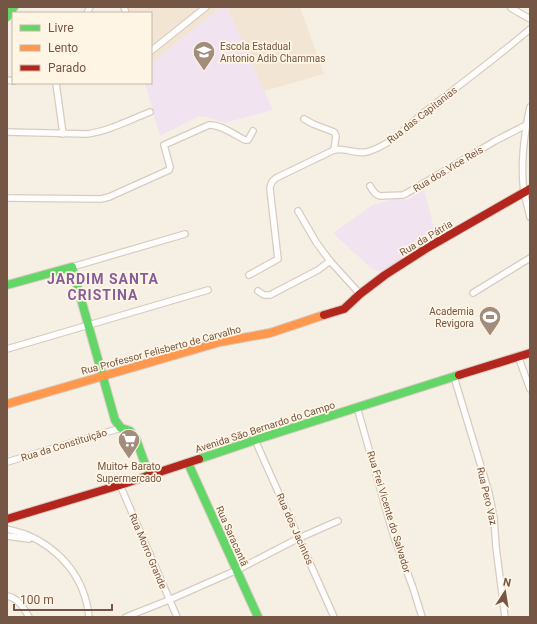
<svg xmlns="http://www.w3.org/2000/svg" width="537" height="624" viewBox="0 0 537 624" font-family="Roboto,sans-serif">
<style>
.residential{fill:#f3e5d3}
.education{fill:#f2e3f0}
.lines{fill:none;stroke-linecap:round;stroke-linejoin:round}
.street-casing{stroke:#d7ccc2;stroke-width:8}
.fast-casing{stroke:#d7cbc1;stroke-width:10}
.slow-casing{stroke:#d7cbc1;stroke-width:10}
.jam-casing{stroke:#d7cbc1;stroke-width:10}
.street{stroke:#fefdfb;stroke-width:5.5}
.fast{stroke:#63d668;stroke-width:8}
.slow{stroke:#ff974d;stroke-width:8}
.jam{stroke:#b3261e;stroke-width:8}
.labels{text-anchor:middle;dominant-baseline:central;stroke-width:3.5;stroke-linejoin:round;paint-order:stroke}
.poi-label{font-size:10px;fill:#755644;stroke:#fff5e5;text-anchor:start}
.street-label{font-size:10px;fill:#755644;stroke:#fff5e5}
.district-label{font-size:14px;font-weight:bold;letter-spacing:1px;fill:#865e99;stroke:#fff5e5}
</style>
<rect width="100%" height="100%" fill="#f6efe4"/>
<g class="residential">
<path d="M122 7H221L155 60 151 61V13H124Z"/>
<path d="M227 7H300L324 74 264 91Z"/>
</g>
<g class="education">
<path d="M221 7H227L273 110 224 123 208 117 199 116 160 136 145 83H151V61L155 60Z"/>
<path d="M424 189 436 236 384 270 378 271 372 269 333 233 373 205 394 199 408 200Z"/>
</g>
<g class="lines">
<g class="street-casing">
<g id="street">
<path d="M124 7 126 13"/>
<path d="M511 8 530 19"/>
<path d="M87 13 90 7"/>
<path d="M151 51 206 7"/>
<path d="M7 80 13 81"/>
<path d="M56 83 63 134"/>
<path d="M530 107C524 135 520 164 524 192 526 200 528 209 530 217"/>
<path d="M304 119 313 124 334 132 336 136 334 150"/>
<path d="M7 132 87 134C109 131 129 120 150 112"/>
<path d="M370 186C373 191 375 195 380 196L403 195 407 193 495 141 526 125"/>
<path d="M7 198 101 199 109 197 169 170 170 167 164 145 209 125C220 124 235 135 245 140H248L253 131"/>
<path d="M298 211 316 242 330 261 360 294"/>
<path d="M72 267 185 234"/>
<path d="M249 275 278 259 270 189C270 184 272 181 276 178L334 150C346 147 358 156 370 151 391 144 406 128 422 114 458 86 495 59 530 29"/>
<path d="M258 291 264 295H270L318 270 330 261"/>
<path d="M473 293 530 258"/>
<path d="M7 349 208 290"/>
<path d="M518 356 530 389"/>
<path d="M454 377 489 493 494 518 496 547 505 617"/>
<path d="M357 407 393 534 413 588 422 617"/>
<path d="M255 440 334 617"/>
<path d="M7 462 121 428"/>
<path d="M120 485 177 617"/>
<path d="M7 529C13 531 19 532 25 534 61 549 85 578 89 617"/>
<path d="M7 536 29 539"/>
<path d="M7 596C18 598 24 608 29 617"/>
<path d="M126 617 169 600 237 570 299 538 338 521"/>
</g>
</g>
<g class="fast-casing">
<g id="fast">
<path d="M7 17 14 7"/>
<path d="M7 285 72 267 115 420 121 428 130 431 136 439 149 475"/>
<path d="M199 459 255 440 459 375"/>
<path d="M188 463 258 617"/>
</g>
</g>
<g class="slow-casing">
<path id="slow" d="M7 404 220 342 270 333 324 315"/>
</g>
<g class="jam-casing">
<g id="jam">
<path d="M324 315 344 309 360 294 385 275 427 248 530 189"/>
<path d="M459 375 530 353"/>
<path d="M7 519 120 485 199 459"/>
</g>
</g>
<use href="#street" class="street"/>
<use href="#fast" class="fast"/>
<use href="#slow" class="slow"/>
<use href="#jam" class="jam"/>
</g>
<defs>
<g id="school-pin" transform="scale(1.15)"><path d="M0 17L-7.5 6A9.5 9.5 0 1 1 7.5 6Z" fill="#a28c7c" stroke="#fff5e5"/><path d="M0-5L7-2L0 1L-7-2ZM-4 1L0 2.5L4 1V4Q0 6-4 4Z" fill="#fff"/></g>
<g id="stadium-pin" transform="scale(1.15)"><path d="M0 17L-7.5 6A9.5 9.5 0 1 1 7.5 6Z" fill="#a28c7c" stroke="#fff5e5"/><path d="M0-5a6.5 5 0 1 0 0 10a6.5 5 0 1 0 0-10ZM-3.5-1.8h7v3.6h-7Z" fill="#fff"/></g>
<g id="supermarket-pin" transform="scale(1.15)"><path d="M0 17L-7.5 6A9.5 9.5 0 1 1 7.5 6Z" fill="#a28c7c" stroke="#fff5e5"/><path d="M-6-5.5h2.5l.6 2H6L4.5 2H-2.5L-4.4-4H-6ZM-1.5 3.2a1.3 1.3 0 1 0 .1 0ZM3 3.2a1.3 1.3 0 1 0 .1 0Z" fill="#fff"/></g>
</defs>
<g fill-rule="evenodd">
<use href="#school-pin" x="204" y="52"/>
<use href="#stadium-pin" x="490" y="317"/>
<use href="#supermarket-pin" x="129" y="440"/>
</g>
<g class="labels">
<g class="poi-label">
<text x="220" y="46">Escola Estadual<tspan x="220" dy="12">Antonio Adib Chammas</tspan></text>
<text x="474" y="311" text-anchor="end">Academia<tspan x="474" dy="12">Revigora</tspan></text>
<text x="129" y="466" text-anchor="middle">Muito+ Barato<tspan x="129" dy="12">Supermercado</tspan></text>
</g>
<g class="street-label">
<text transform="translate(422 115) rotate(-38)">Rua das Capitanias</text>
<text transform="translate(448 169) rotate(-31)">Rua dos Vice Reis</text>
<text transform="translate(426 238) rotate(-31)">Rua da Pátria</text>
<text transform="translate(161 350) rotate(-15)">Rua Professor Felisberto de Carvalho</text>
<text transform="translate(265 427) rotate(-18)">Avenida São Bernardo do Campo</text>
<text transform="translate(64 445) rotate(-17)">Rua da Constituição</text>
<text transform="translate(487 496) rotate(77)">Rua Pero Vaz</text>
<text transform="translate(389 512) rotate(73)">Rua Frei Vicente do Salvador</text>
<text transform="translate(295 529) rotate(66)">Rua dos Jacintos</text>
<text transform="translate(232 536) rotate(66)">Rua Saracantã</text>
<text transform="translate(148 551) rotate(67)">Rua Morro Grande</text>
</g>
<g class="district-label">
<text x="103" y="279">JARDIM SANTA<tspan x="103" dy="16">CRISTINA</tspan></text>
</g>
</g>
<rect width="537" height="624" fill="none" stroke="#755644" stroke-width="16"/>
<rect x="12" y="12" width="140" height="72" fill="#fff5e5" stroke="#c8b5a5"/>
<rect x="20" y="25" width="20" height="6" fill="#63d668" stroke="#c8b5a5"/>
<text x="48" y="32" font-size="12" fill="#755644">Livre</text>
<rect x="20" y="45" width="20" height="6" fill="#ff974d" stroke="#c8b5a5"/>
<text x="48" y="52" font-size="12" fill="#755644">Lento</text>
<rect x="20" y="65" width="20" height="6" fill="#b3261e" stroke="#c8b5a5"/>
<text x="48" y="72" font-size="12" fill="#755644">Parado</text>
<g transform="translate(505 592) rotate(12)" stroke="#fff5e5" stroke-width="3" paint-order="stroke">
<path d="M0-3L7 15L0 10L-7 15Z" fill="#755644"/>
<text y="-6" font-size="11" font-weight="bold" text-anchor="middle" fill="#755644">N</text>
</g>
<path d="M14 604v6h98v-6" fill="none" stroke="#755644" stroke-width="2"/>
<text x="20" y="604" font-size="12" fill="#755644" stroke="#fff5e5" stroke-width="3" paint-order="stroke">100 m</text>
</svg>
